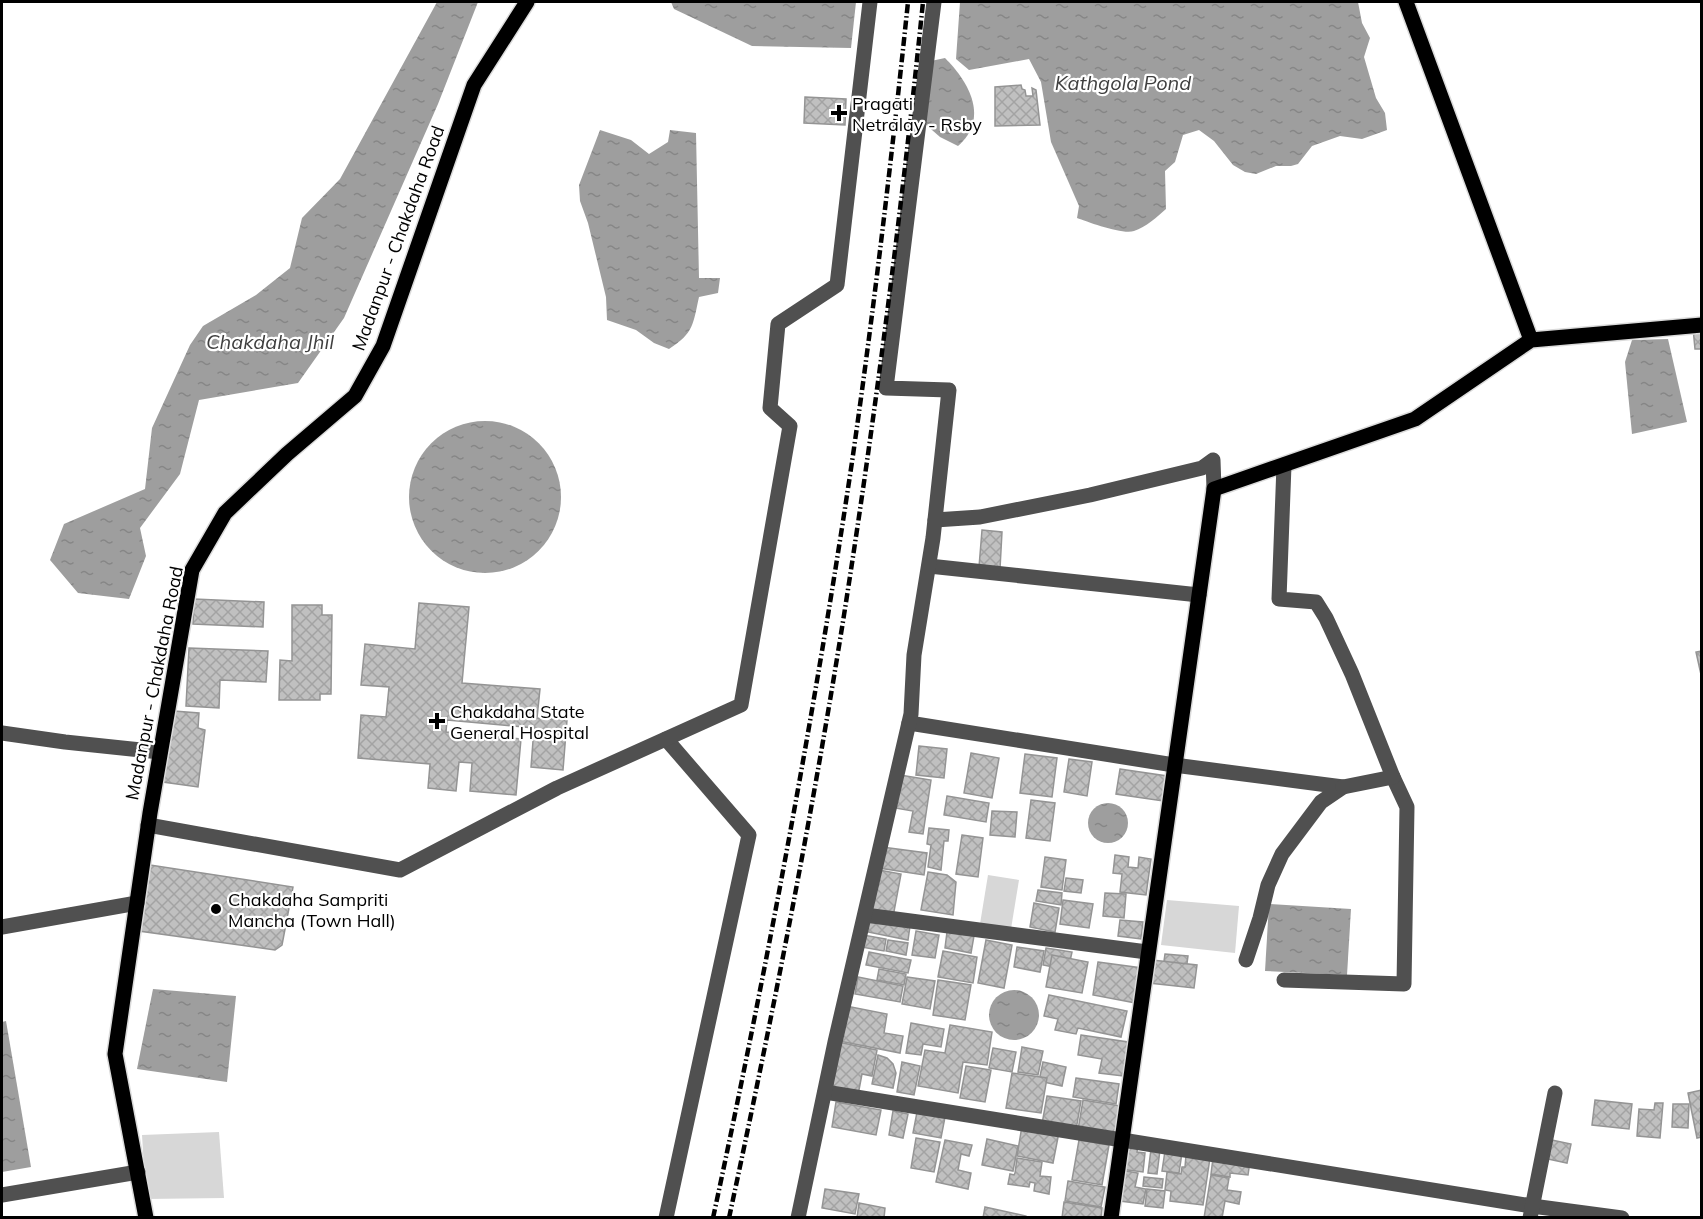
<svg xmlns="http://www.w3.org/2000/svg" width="1703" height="1219" viewBox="0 0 1703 1219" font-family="Mulish,sans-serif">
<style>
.park{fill:#d7d7d7}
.water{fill:url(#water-ripples)}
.building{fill:url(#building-cross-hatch);stroke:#949494;stroke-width:1.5}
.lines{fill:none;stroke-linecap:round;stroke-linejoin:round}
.major-casing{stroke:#dbdbdb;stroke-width:18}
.minor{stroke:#505050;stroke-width:15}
.major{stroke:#000;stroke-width:15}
.rail{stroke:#000;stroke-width:4.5;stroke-dasharray:9 3 1.5 3;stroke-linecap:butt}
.poi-dot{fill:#000;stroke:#fff;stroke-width:2}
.labels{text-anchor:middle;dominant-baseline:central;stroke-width:4.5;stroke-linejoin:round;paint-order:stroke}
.poi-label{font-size:18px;fill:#000;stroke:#fff;text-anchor:start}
.street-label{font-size:18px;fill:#000;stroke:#fff}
.water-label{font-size:20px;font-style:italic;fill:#3f3f3f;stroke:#fff}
</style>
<defs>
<pattern id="water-ripples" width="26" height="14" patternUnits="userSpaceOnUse" patternTransform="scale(1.5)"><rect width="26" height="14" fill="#9e9e9e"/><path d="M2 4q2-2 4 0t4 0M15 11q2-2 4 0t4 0" fill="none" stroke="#868686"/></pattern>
<pattern id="building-cross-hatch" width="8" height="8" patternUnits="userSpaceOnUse" patternTransform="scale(1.5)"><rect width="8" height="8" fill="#c0c0c0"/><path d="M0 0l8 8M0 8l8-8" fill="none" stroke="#a3a3a3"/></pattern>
</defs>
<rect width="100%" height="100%" fill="#fff"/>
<g class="park">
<path d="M988 875 1019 880 1010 935 979 930Z"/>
<path d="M1167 900 1239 906 1235 953 1161 945Z"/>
<path d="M219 1132 224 1198 146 1199 142 1135Z"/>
</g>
<g class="water">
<path d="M437 2H478L438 104 344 318 298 383 199 400 180 474 140 528 146 556 129 599 78 593 50 560 64 524 145 489 152 428 190 345 203 326 256 295 290 268 302 218 340 179Z"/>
<path d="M671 2H856L851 48 752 46 674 9Z"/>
<path d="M960 2H1358L1362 23 1370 38 1364 57 1376 98 1385 113 1387 130 1362 139 1340 136 1312 146 1298 164 1291 166H1276L1256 174 1245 172 1233 165 1214 141 1199 130 1183 135 1175 162 1165 171 1166 209C1157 217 1146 227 1134 231 1123 235 1088 222 1077 218L1079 206 1051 142 1041 82 1029 59 969 70 956 59Z"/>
<path d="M945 58C970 83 989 119 958 146L940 137 924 123 931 61Z"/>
<path d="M600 130 631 140 649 154 668 142 670 130 696 133 699 278H720L718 293 699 297C693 324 694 333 669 349L654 343 636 330 607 320 606 297 588 223 580 201 579 185Z"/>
<path d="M1668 339 1687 422 1632 434 1625 362 1632 340Z"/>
<circle cx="485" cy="497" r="76"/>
<circle cx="1108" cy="823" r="20"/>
<path d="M1269 904 1351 909 1347 975 1265 971Z"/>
<path d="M153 989 236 996 227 1082 137 1069Z"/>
<circle cx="1014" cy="1015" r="25"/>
<path d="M6 1021 31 1167 2 1172V1022Z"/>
</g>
<g class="building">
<path d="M1021 85 1022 89 1025 90 1026 96H1033L1032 88 1036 90 1040 125 995 126V87Z"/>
<path d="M805 97 846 99 845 125 804 123Z"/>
<path d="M1702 327V349H1695L1693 328Z"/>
<path d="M982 530 1002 532 1000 569 979 567Z"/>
<path d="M194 599 264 602 263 627 193 624Z"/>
<path d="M419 603 469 607 462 683 540 689 537 718 567 720 563 770 531 767 534 728 447 720 446 732 521 739 516 795 470 791 472 763 459 762 456 791 428 788 430 764 358 758 361 715 386 717 389 687 361 685 365 644 415 649Z"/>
<path d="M292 605H322V615H332L331 694H320V700H279L280 660 292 661Z"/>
<path d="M189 648 268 651 266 682 220 680 219 708 186 706Z"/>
<path d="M1702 651V679L1696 652Z"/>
<path d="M174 711 199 713 198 728 205 730 198 787 163 782Z"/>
<path d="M919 746 947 749 944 778 916 775Z"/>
<path d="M971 753 999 758 992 798 964 793Z"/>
<path d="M1025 754 1057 758 1052 797 1020 793Z"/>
<path d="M1069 759 1092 762 1087 796 1064 792Z"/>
<path d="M1120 769 1167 776 1163 801 1116 794Z"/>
<path d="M900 775 931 780 923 834 909 832 913 811 895 808Z"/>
<path d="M947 796 989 803 986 822 944 815Z"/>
<path d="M1031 800 1055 803 1050 841 1026 838Z"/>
<path d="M992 811 1017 812 1015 837 990 835Z"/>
<path d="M929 828 949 830 948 841H944L941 870 928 867 931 845 927 844Z"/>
<path d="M962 835 983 838 978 877 956 874Z"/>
<path d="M882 847 927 853 924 875 879 868Z"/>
<path d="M1115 855 1129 857 1128 867 1138 868 1139 857 1151 859 1146 895 1120 892 1122 874 1113 873Z"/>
<path d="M1045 857 1066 860 1062 890 1041 887Z"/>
<path d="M150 865 293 887 282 945 275 950 139 931Z"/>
<path d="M879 870 901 874 893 917 871 913Z"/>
<path d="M928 872 947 875 956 882 953 915 921 910Z"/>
<path d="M1066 878 1083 880 1081 893 1064 891Z"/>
<path d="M1038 890 1062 893 1061 905 1036 901Z"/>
<path d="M1105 893 1126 894 1124 918 1103 916Z"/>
<path d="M1063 900 1093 904 1089 928 1060 924Z"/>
<path d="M1034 903 1059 908 1055 932 1030 927Z"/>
<path d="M866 918 910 926 908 940 863 931Z"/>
<path d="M1120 920 1143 922 1141 939 1118 936Z"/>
<path d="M916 931 939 935 935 958 912 955Z"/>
<path d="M947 932 974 936 971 953 945 948Z"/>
<path d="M863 935 886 939 884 951 861 947Z"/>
<path d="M888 940 908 943 906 955 886 951Z"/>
<path d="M986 940 1012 945 1004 988 978 983Z"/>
<path d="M1017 947 1044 951 1040 972 1014 967Z"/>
<path d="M1046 948 1072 952 1068 970 1043 965Z"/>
<path d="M943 951 977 957 973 983 938 977Z"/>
<path d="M869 952 911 960 908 973 866 965Z"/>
<path d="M1165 954 1188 956 1185 978 1162 975Z"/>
<path d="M1052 955 1088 962 1082 993 1046 987Z"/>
<path d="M1152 960 1197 965 1194 988 1149 983Z"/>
<path d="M1098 962 1142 968 1136 1003 1093 995Z"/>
<path d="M879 969 906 974 904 985 877 980Z"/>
<path d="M858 977 903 986 900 1002 855 994Z"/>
<path d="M907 977 935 981 930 1009 902 1004Z"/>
<path d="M938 980 971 985 965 1020 933 1015Z"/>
<path d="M1049 995 1127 1011 1121 1037 1078 1028 1076 1034 1055 1030 1058 1019 1044 1016Z"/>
<path d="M846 1006 887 1014 884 1033 903 1036 900 1053 839 1041Z"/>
<path d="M911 1023 944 1029 941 1047 923 1044 921 1055 906 1053Z"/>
<path d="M950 1025 992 1032 987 1065 963 1062 958 1093 918 1086 925 1050 945 1053Z"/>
<path d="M1081 1035 1128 1042 1123 1076 1099 1073 1102 1059 1078 1055Z"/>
<path d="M838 1042 877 1050 872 1076 862 1074 858 1095 838 1091 830 1080Z"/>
<path d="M1022 1047 1043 1051 1038 1075 1018 1072Z"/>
<path d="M993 1048 1016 1052 1012 1072 989 1068Z"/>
<path d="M878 1055 887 1058 893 1064 896 1073 893 1088 872 1084Z"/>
<path d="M902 1062 920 1066 914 1095 897 1092Z"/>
<path d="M1043 1062 1066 1067 1062 1086 1039 1081Z"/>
<path d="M966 1066 991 1070 985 1102 960 1098Z"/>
<path d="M1012 1073 1047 1078 1041 1113 1006 1108Z"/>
<path d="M1076 1078 1119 1084 1116 1104 1073 1097Z"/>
<path d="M1702 1090V1137L1697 1138 1688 1093Z"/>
<path d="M1047 1096 1081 1101 1076 1130 1042 1124Z"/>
<path d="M1083 1100 1121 1106 1115 1137 1078 1130Z"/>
<path d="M1595 1100 1632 1104 1629 1129 1592 1125Z"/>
<path d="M836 1102 881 1110 876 1135 832 1127Z"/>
<path d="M1655 1103H1663L1660 1138 1637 1136 1639 1109 1654 1110Z"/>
<path d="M1673 1104H1689L1688 1128 1672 1127Z"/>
<path d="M893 1111 908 1114 903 1138 889 1135Z"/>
<path d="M917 1112 945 1117 941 1138 913 1133Z"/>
<path d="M1022 1126 1059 1132 1053 1163 1017 1156Z"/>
<path d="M916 1138 940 1142 934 1172 911 1168Z"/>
<path d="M987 1139 1018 1146 1013 1171 982 1165Z"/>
<path d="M1547 1139 1571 1144 1567 1163 1543 1158Z"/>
<path d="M945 1140 972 1145 969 1156 961 1154 958 1170 971 1173 968 1189 936 1182Z"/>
<path d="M1079 1140 1109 1145 1102 1185 1072 1180Z"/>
<path d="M1123 1142 1138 1144 1137 1152 1145 1153 1143 1172 1120 1169Z"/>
<path d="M1151 1149 1160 1150 1157 1174 1148 1173Z"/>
<path d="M1165 1151 1182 1153 1179 1173 1162 1171Z"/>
<path d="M1186 1155 1210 1158 1203 1205 1170 1201 1171 1191 1165 1190 1167 1172 1181 1174 1182 1167H1185Z"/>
<path d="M1017 1158 1042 1162 1040 1176 1051 1177 1049 1194 1034 1191 1035 1183 1030 1182 1029 1187 1008 1184 1010 1174 1014 1175 1015 1173Z"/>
<path d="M1213 1158 1249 1168 1248 1175 1230 1173V1177L1211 1174Z"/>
<path d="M1120 1170 1138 1173 1135 1187 1146 1189 1143 1204 1120 1201Z"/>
<path d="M1211 1175 1229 1178 1227 1190 1241 1192 1239 1204 1225 1201 1222 1218H1204Z"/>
<path d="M1144 1177 1163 1179 1162 1188 1143 1186Z"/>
<path d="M1068 1181 1105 1187 1101 1207 1065 1201Z"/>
<path d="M825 1189 859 1194 855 1214 822 1208Z"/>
<path d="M1147 1189 1165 1191 1163 1208 1145 1206Z"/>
<path d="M1064 1202 1102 1208 1101 1218H1062Z"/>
<path d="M859 1203 885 1208 884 1218H857Z"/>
<path d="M985 1207 1026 1216V1218H983Z"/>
</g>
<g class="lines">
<g class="major-casing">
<g id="major">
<path d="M1406 2 1531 340"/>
<path d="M146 1218 115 1054 150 813 192 570 225 513 287 454 355 396 383 346 474 85 527 2"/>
<path d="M1111 1218 1214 489 1415 419 1531 340 1702 325"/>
</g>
</g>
<g class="minor">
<path d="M1284 465 1279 599 1316 602 1326 618 1352 674 1393 777 1407 807 1404 984 1284 980"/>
<path d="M935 520 980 517 1090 495 1202 468 1213 460 1214 489"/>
<path d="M929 566 1199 595"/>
<path d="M909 723 1174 765 1343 787 1321 802 1282 854 1268 885 1260 918 1246 960"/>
<path d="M2 733 65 742 160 752"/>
<path d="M666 739 749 835 666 1218"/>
<path d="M1343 787 1393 777"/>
<path d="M148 825 400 870 557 788 741 705 790 426 770 408 778 324 837 285 870 2"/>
<path d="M865 915 1147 952"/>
<path d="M2 927 137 903"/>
<path d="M825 1092 1532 1206 1622 1218"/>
<path d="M2 1195 138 1172"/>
<path d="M798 1218 835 1042 911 714 914 655 933 538 949 390 886 388 934 2"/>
<path d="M1530 1218 1555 1093"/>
</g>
<use href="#major" class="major"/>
<g class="rail">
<path d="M713 1218C767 967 814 716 852 462 874 309 892 155 908 2"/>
<path d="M729 1218C772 1018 812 817 844 615 876 411 902 207 923 2"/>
</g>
</g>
<g class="poi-dot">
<path d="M836 104h6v6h6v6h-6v6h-6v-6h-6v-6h6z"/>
<path d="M434 712h6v6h6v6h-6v6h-6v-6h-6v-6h6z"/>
<circle cx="216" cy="909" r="6"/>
</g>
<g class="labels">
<g class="poi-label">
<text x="852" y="103">Pragati<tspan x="852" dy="21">Netralay - Rsby</tspan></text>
<text x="450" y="711">Chakdaha State<tspan x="450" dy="21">General Hospital</tspan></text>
<text x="228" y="899">Chakdaha Sampriti<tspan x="228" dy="21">Mancha (Town Hall)</tspan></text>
</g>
<g class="street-label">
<text transform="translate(398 238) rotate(-70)">Madanpur - Chakdaha Road</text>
<text transform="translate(154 683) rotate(-79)">Madanpur - Chakdaha Road</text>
</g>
<g class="water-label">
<text x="1123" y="82">Kathgola Pond</text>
<text x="270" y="341">Chakdaha Jhil</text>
</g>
</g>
<rect width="1703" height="1219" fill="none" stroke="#000000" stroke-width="6"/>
</svg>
